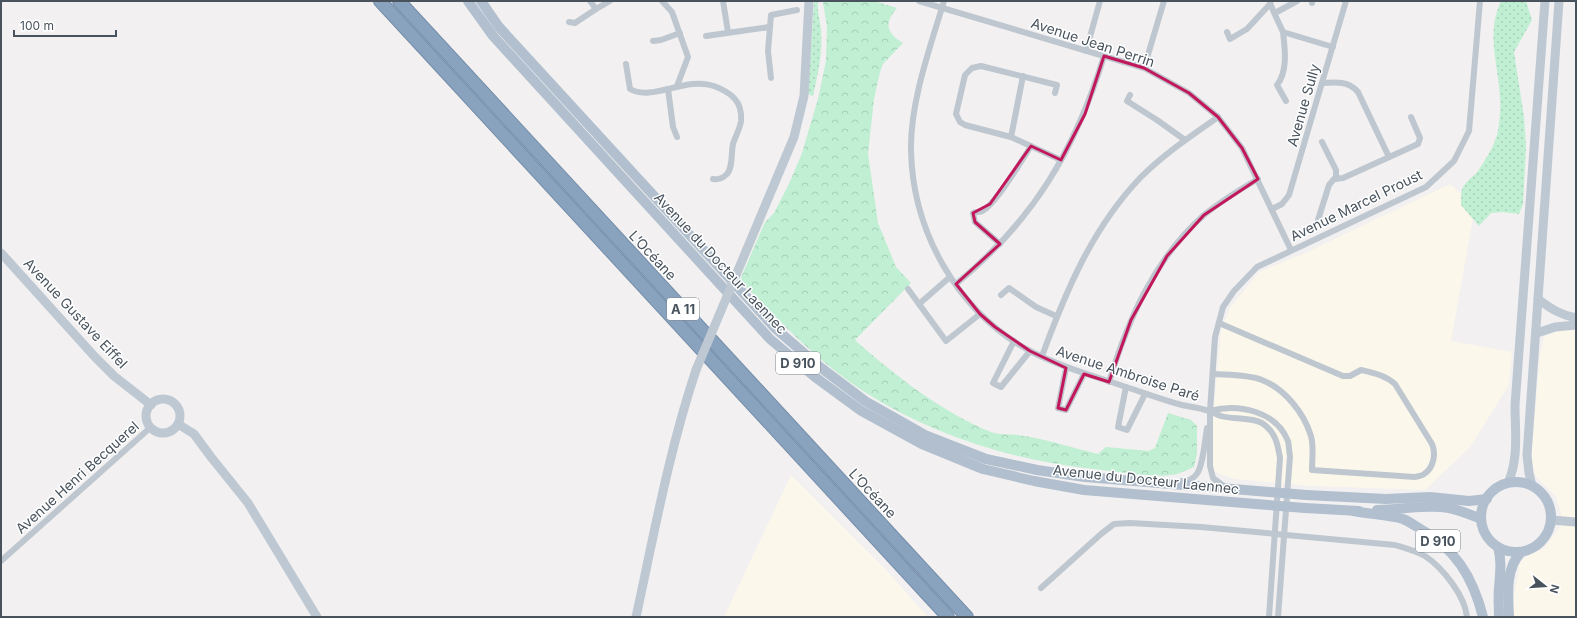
<svg xmlns="http://www.w3.org/2000/svg" width="1577" height="618" viewBox="0 0 1577 618" font-family="Inter,sans-serif">
<style>
.commercial{fill:#fcf7eb}
.grass{fill:url(#grass-dots)}
.forest{fill:url(#forest-crowns)}
.lines{fill:none;stroke-linecap:round;stroke-linejoin:round}
.highway-casing{stroke:#748da9;stroke-width:14}
.street{stroke:#bec7cf;stroke-width:6}
.secondary{stroke:#bec8d3;stroke-width:9}
.primary{stroke:#b1bfce;stroke-width:10}
.highway{stroke:#89a2be;stroke-width:12}
.secondary-bridge{stroke:#bec8d3;stroke-width:9}
.primary-bridge{stroke:#b1bfce;stroke-width:10}
.marked{fill:none;stroke:#c2185b;stroke-width:3;stroke-linejoin:round}
.labels{text-anchor:middle;dominant-baseline:central;stroke-width:3;stroke-linejoin:round;paint-order:stroke}
.shield{fill:#fff;stroke:#7f878e;stroke-width:1}
.shield-label{font-size:13px;font-weight:bold;fill:#48535d}
.street-label{font-size:14px;fill:#48535d;stroke:#fff}
</style>
<defs>
<pattern id="grass-dots" width="8" height="8" patternUnits="userSpaceOnUse"><rect width="8" height="8" fill="#c0efd3"/><path d="M2 2h.1M6 6h.1" fill="none" stroke="#a6cfb8" stroke-width="1.8" stroke-linecap="round"/></pattern>
<pattern id="forest-crowns" width="20" height="18" patternUnits="userSpaceOnUse"><rect width="20" height="18" fill="#c0efd3"/><path d="M2 6a3 3 0 1 1 6 0M12 15a3 3 0 1 1 6 0" fill="none" stroke="#a6cfb8"/></pattern>
</defs>
<rect width="100%" height="100%" fill="#f2f0f0"/>
<g class="commercial">
<path d="M1450 184 1475 207 1451 341 1512 352 1509 385 1470 447 1425 490 1311 486 1234 479 1213 471V419L1221 329 1230 308 1259 272 1303 254Z"/>
<path d="M1563 329 1576 330V617H1513L1514 596 1520 562 1529 555 1544 548 1560 527 1561 512 1555 495 1536 477 1531 459 1540 355 1544 337Z"/>
<path d="M791 475 886 570 928 617H724Z"/>
</g>
<g class="grass">
<path d="M814 1H818C817 11 820 20 821 29 823 52 818 74 813 96L808 94Z"/>
<path d="M1501 1H1526L1532 20 1514 52 1524 117 1526 147 1523 204 1519 214 1502 212 1491 213 1479 226 1461 205C1461 200 1461 194 1462 189 1466 181 1473 177 1478 171 1487 157 1498 141 1499 124 1500 115 1501 105 1500 97 1498 63 1486 34 1501 1Z"/>
</g>
<path class="forest" d="M825 1H874L897 8C884 23 886 33 903 43L883 64 880 72 874 99 868 154 878 223 896 267 911 283 855 340C893 374 943 413 991 432 999 435 1009 434 1018 435 1043 438 1073 448 1098 454L1106 447 1149 451 1155 448 1168 413 1191 420 1197 426V454L1194 467C1189 469 1183 472 1177 474 1159 479 1122 472 1102 470 1018 462 935 437 863 391 817 361 778 320 740 280L765 222 774 213 789 184 802 153 818 99 826 61 827 26 823 3Z"/>
<g class="lines">
<g class="highway-casing">
<g id="highway">
<path d="M380 1 948 617"/>
<path d="M399 1 967 617"/>
</g>
</g>
<g class="street">
<path d="M590 1 596 9"/>
<path d="M662 1 672 12 688 57 677 86"/>
<path d="M723 1 728 32"/>
<path d="M919 1 1144 68 1189 93 1218 117 1242 148 1291 250"/>
<path d="M944 1C930 48 910 102 911 151 913 233 958 312 1030 351 1061 367 1094 376 1126 387 1145 393 1163 400 1182 405 1191 407 1200 408 1209 411 1213 412 1217 415 1221 416 1234 420 1257 416 1267 427 1276 435 1278 446 1280 458L1269 617"/>
<path d="M1270 1C1270 6 1280 25 1283 32L1333 47"/>
<path d="M1312 1V3"/>
<path d="M1275 13 1297 1"/>
<path d="M569 22 575 23 596 9 610 1"/>
<path d="M770 27 771 15 797 10"/>
<path d="M1227 32 1230 39 1247 29 1270 4"/>
<path d="M1283 32C1285 49 1288 71 1277 85L1286 101"/>
<path d="M706 36 770 27 768 51 771 78"/>
<path d="M653 41 661 40 680 33"/>
<path d="M1086 51 1100 1"/>
<path d="M626 64 630 89C652 102 686 76 714 86 730 92 743 101 741 121 740 129 735 137 733 144 731 153 733 167 727 174 723 178 718 180 713 179"/>
<path d="M1144 68 1164 1"/>
<path d="M1322 83C1336 82 1349 81 1358 92L1389 157"/>
<path d="M668 89 673 127 677 137"/>
<path d="M1055 93 1057 85 981 66 972 68 965 75 956 114 960 122 965 125 1011 137 1061 160"/>
<path d="M1130 95 1127 101 1157 120 1185 140"/>
<path d="M1011 137 1023 76"/>
<path d="M1322 142 1336 170V179"/>
<path d="M1272 209 1282 204 1289 195 1346 1"/>
<path d="M1318 220 1329 185 1334 179 1343 178 1418 144 1420 138 1411 117"/>
<path d="M1000 244 975 222 973 213C976 212 980 212 982 211 996 204 1022 160 1031 146"/>
<path d="M950 277 919 304 946 341 980 314"/>
<path d="M956 284C1033 221 1075 151 1104 56"/>
<path d="M908 289 919 304"/>
<path d="M1001 295 1009 288 1036 307 1056 316"/>
<path d="M1014 341 993 383 1001 387 1030 351"/>
<path d="M1042 356C1066 291 1092 228 1141 177 1164 154 1191 136 1218 117"/>
<path d="M1066 368 1058 408 1066 410 1084 374"/>
<path d="M1213 374C1228 375 1247 374 1262 380 1285 389 1304 413 1311 436 1314 447 1312 459 1312 470L1415 477C1418 476 1422 476 1424 474 1434 468 1436 453 1432 444L1395 384C1385 375 1374 373 1361 370L1350 376H1343L1219 323"/>
<path d="M1109 382C1128 320 1154 259 1204 215 1221 201 1239 190 1258 179"/>
<path d="M1126 387 1118 427 1127 430 1145 394"/>
<path d="M1210 411C1238 403 1276 411 1288 441 1289 445 1289 451 1290 456L1278 617"/>
<path d="M1182 481C1187 481 1192 480 1196 475 1203 468 1205 439 1207 428"/>
<path d="M1226 488 1213 478 1210 466V411L1215 337 1223 307 1234 291 1257 267 1426 187 1454 161 1469 131 1480 1"/>
<path d="M1 561 151 427"/>
<path d="M1041 588 1101 534 1114 524 1130 523 1201 527 1395 545C1405 548 1416 551 1425 556 1443 568 1465 596 1467 617"/>
</g>
<g class="secondary">
<path d="M1 253 95 357 114 376 151 405"/>
<path d="M736 275 794 137 804 96 809 1"/>
<path d="M1538 299C1551 309 1561 315 1576 318"/>
<path d="M1537 333 1555 327 1576 325"/>
<circle cx="163" cy="416" r="17"/>
<path d="M178 424 194 434 211 457 248 503 317 617"/>
<path d="M1508 483C1519 458 1515 431 1515 405L1545 1"/>
<path d="M1532 486 1529 473 1527 455 1559 1"/>
<path d="M1551 520 1576 522"/>
<path d="M636 617C654 534 669 451 696 370"/>
</g>
<g class="primary">
<path d="M468 1 493 36 770 339 815 377 860 410 922 444 983 469 1034 481 1084 490 1256 504"/>
<path d="M481 1 499 27 776 329 820 367 865 401 927 436 986 459 1037 470 1085 477 1257 491"/>
<circle cx="1516" cy="517" r="35"/>
<path d="M1306 495 1386 499 1430 497 1469 501 1487 499"/>
<path d="M1305 508 1359 511"/>
<path d="M1377 510C1401 510 1425 504 1449 508 1460 510 1471 515 1481 519"/>
<path d="M1354 511C1368 514 1389 515 1403 519 1408 521 1414 525 1419 528 1455 548 1473 577 1483 617"/>
<path d="M1498 547C1502 561 1500 574 1499 588 1498 598 1499 607 1499 617"/>
<path d="M1509 617C1508 595 1505 569 1521 552"/>
</g>
<use href="#highway" class="highway"/>
<path class="secondary-bridge" d="M696 370 736 275"/>
<g class="primary-bridge">
<path d="M1257 491 1306 495"/>
<path d="M1256 504 1305 508"/>
</g>
</g>
<path class="marked" d="M1104 56 1144 68 1189 93 1218 117 1242 148 1258 179 1204 215 1167 256 1131 320 1109 382 1084 374 1066 410 1058 408 1066 368 1030 351 995 327 980 314 956 284 1000 244 975 222 973 213 990 204 1031 146 1061 160 1085 114Z"/>
<g class="labels">
<g class="shield">
<rect x="667" y="298" width="32" height="22" rx="3"/>
<rect x="776" y="352" width="44" height="22" rx="3"/>
<rect x="1416" y="530" width="44" height="22" rx="3"/>
</g>
<g class="shield-label">
<text x="683" y="309">A 11</text>
<text x="798" y="363">D 910</text>
<text x="1438" y="541">D 910</text>
</g>
<g class="street-label">
<text transform="translate(1093 42) rotate(18)">Avenue Jean Perrin</text>
<text transform="translate(1303 105) rotate(-74)">Avenue Sully</text>
<text transform="translate(1356 205) rotate(-26)">Avenue Marcel Proust</text>
<text transform="translate(653 255) rotate(47)">L’Océane</text>
<text transform="translate(721 263) rotate(47)">Avenue du Docteur Laennec</text>
<text transform="translate(76 313) rotate(47)">Avenue Gustave Eiffel</text>
<text transform="translate(1128 373) rotate(18)">Avenue Ambroise Paré</text>
<text transform="translate(77 477) rotate(-42)">Avenue Henri Becquerel</text>
<text transform="translate(1146 479) rotate(6)">Avenue du Docteur Laennec</text>
<text transform="translate(873 493) rotate(47)">L’Océane</text>
</g>
</g>
<rect width="1577" height="618" fill="none" stroke="#48535d" stroke-width="4"/>
<g transform="translate(1545 586) rotate(107)" stroke="#ffffff" stroke-width="3" paint-order="stroke">
<path d="M0-3L7 15L0 10L-7 15Z" fill="#48535d"/>
<text y="-6" font-size="11" font-weight="bold" text-anchor="middle" fill="#48535d">N</text>
</g>
<path d="M14 30v6h102v-6" fill="none" stroke="#48535d" stroke-width="2"/>
<text x="20" y="30" font-size="12" fill="#48535d" stroke="#ffffff" stroke-width="3" paint-order="stroke">100 m</text>
</svg>
